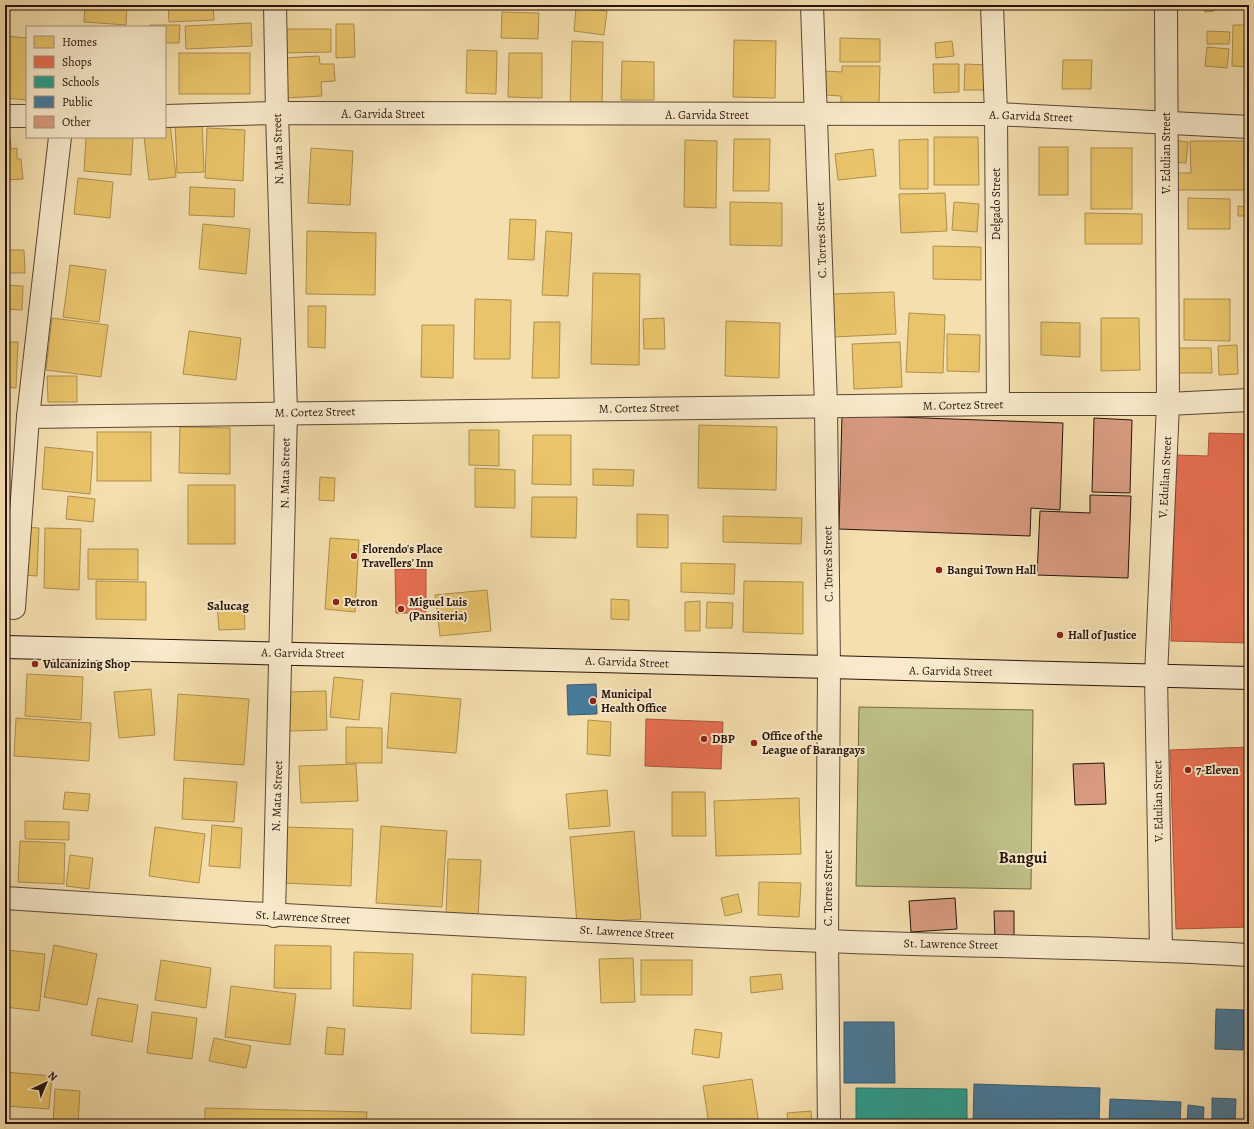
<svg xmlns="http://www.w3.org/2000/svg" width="1254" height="1129" viewBox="0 0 1254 1129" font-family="Alegreya,serif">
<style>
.green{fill:#bfc188;stroke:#726a4a}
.homes{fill:#e9c46a;stroke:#ae8f4e}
.shops{fill:#e76f51;stroke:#ad533c}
.schools{fill:#2a9d8f;stroke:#297467}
.public{fill:#457b9d;stroke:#3c5c71}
.building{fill:#d99b80;stroke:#26130b}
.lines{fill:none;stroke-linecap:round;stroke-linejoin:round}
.minor-casing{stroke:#5a4634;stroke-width:24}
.secondary-casing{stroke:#26130b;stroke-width:24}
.minor{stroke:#f8eacb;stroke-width:22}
.secondary{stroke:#f8eacb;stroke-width:22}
.poi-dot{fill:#8f2418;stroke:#f8eacb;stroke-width:1.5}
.labels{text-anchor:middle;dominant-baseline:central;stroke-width:4;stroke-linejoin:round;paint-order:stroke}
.street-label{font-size:12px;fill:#26130b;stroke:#f8eacb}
.poi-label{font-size:12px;font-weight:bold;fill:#26130b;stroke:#f8eacb;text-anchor:start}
.neighbourhood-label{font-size:13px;font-weight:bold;fill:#26130b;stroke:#f8eacb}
.district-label{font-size:16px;font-weight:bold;fill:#26130b;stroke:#f8eacb}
</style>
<rect width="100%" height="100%" fill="#f5dfaf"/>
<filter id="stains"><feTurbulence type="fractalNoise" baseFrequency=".005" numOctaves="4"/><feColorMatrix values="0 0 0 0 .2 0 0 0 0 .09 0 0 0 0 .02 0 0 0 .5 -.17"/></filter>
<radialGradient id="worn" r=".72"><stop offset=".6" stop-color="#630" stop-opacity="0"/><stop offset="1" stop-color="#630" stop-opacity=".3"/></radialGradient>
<path class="green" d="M859 707 1033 710 1031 889 856 886Z"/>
<g class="homes">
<path d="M5 5H16V9L5 10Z"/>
<path d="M26 5H50V7L26 9Z"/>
<path d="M85 5H127L126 25 84 22Z"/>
<path d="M168 5H213L214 20 169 22Z"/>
<path d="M1204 5H1214V11L1205 12Z"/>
<path d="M576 8 607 11 604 35 574 31Z"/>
<path d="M502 12 539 13 538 39 501 38Z"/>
<path d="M251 23 252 46 186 49 185 26Z"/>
<path d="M336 24H354L355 57 336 58Z"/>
<path d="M150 25H180L179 43H165V27H150Z"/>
<path d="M1233 25H1249V67L1232 66Z"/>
<path d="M283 29H331V52L284 53Z"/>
<path d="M1207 31 1230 32 1229 44H1207Z"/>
<path d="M5 36 27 38V100L5 98Z"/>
<path d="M840 38 880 39V62H840Z"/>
<path d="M734 40 776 41 775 98 733 97Z"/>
<path d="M572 41 603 42 602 108H570Z"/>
<path d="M952 41 954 56 936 58 935 43Z"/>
<path d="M1207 47 1229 49 1227 68 1205 66Z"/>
<path d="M467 50 497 51 496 94 466 93Z"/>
<rect x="179" y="53" width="71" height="41"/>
<path d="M509 53H542V98L508 97Z"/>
<path d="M319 56 320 64H334L335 81 321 82 322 96 285 98 283 58Z"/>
<path d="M1063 60H1092L1091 89H1062Z"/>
<path d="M622 61 654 62V100H621Z"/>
<path d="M933 64H959V92L934 93Z"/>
<path d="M965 64 988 65 987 90H964Z"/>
<path d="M842 66H880L879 104 841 103V96L825 95V71L842 72Z"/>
<path d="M202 118 204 172 177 173 175 119Z"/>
<path d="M165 123H170L176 177 149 180 144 137H165Z"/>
<path d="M207 128 245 130 243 181 205 178Z"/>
<path d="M86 137H133L131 175 84 171Z"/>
<path d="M934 137H978L979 185H934Z"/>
<path d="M5 138H10L11 149 17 148V159H21L23 179 5 180Z"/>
<path d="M734 139H770L769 191H733Z"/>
<path d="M928 139V189H900L899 140Z"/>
<path d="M685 140 717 141 716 208 684 207Z"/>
<path d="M1172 140 1188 142 1186 163 1170 162Z"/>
<path d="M1190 141H1247L1248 190H1172V173H1191Z"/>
<rect x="1039" y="147" width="29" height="48"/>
<path d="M311 148 353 151 350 205 308 203Z"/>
<rect x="1091" y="148" width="41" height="61"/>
<path d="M873 149 876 176 838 180 835 154Z"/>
<path d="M78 178 113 182 110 218 74 214Z"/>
<path d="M190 187 235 189 234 217 189 215Z"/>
<path d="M945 193 947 231 901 233 899 194Z"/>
<path d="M1188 198 1230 199V229H1188Z"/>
<path d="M730 202 782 203V246L730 245Z"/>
<path d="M954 202 979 204 977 232 952 230Z"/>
<path d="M1238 206 1246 207V216H1238Z"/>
<path d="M1085 213 1142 214V244H1085Z"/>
<path d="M510 219 536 220 534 260 508 259Z"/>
<path d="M203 224 250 229 246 274 199 269Z"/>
<path d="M307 231 376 233 375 295 306 294Z"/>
<path d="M546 231 572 233 568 296 542 295Z"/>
<path d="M933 246 981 247V280L933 279Z"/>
<path d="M5 250H24L25 273H5Z"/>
<path d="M70 265 106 270 99 322 63 317Z"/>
<path d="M593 273 640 274 639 365 591 364Z"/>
<path d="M5 285 23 286 22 310 5 309Z"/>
<path d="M894 292 896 334 834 337 832 294Z"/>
<path d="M475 299 511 300 510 359H474Z"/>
<path d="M1184 299H1230V341L1184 340Z"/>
<path d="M308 306H326L325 348 308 347Z"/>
<path d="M909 313 945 315 943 373 906 372Z"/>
<path d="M52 318 108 325 101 377 46 370Z"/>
<path d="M664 318 665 349H644L643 319Z"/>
<path d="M1101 318H1139L1140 370 1101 371Z"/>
<path d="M726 321 780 323 779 378 725 376Z"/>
<path d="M534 322H560L559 378H532Z"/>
<path d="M1041 322 1080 323V357L1041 355Z"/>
<path d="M422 325H454L453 378 421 377Z"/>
<path d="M189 331 241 338 236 380 183 374Z"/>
<path d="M947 334 980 335 979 372 947 371Z"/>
<path d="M5 342H18L16 388 5 387Z"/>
<path d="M900 342 902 387 854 389 852 344Z"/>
<path d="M1237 345 1238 374 1219 375 1218 346Z"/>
<path d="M1176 348H1211L1212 373H1176Z"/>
<path d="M47 376H77V402H48Z"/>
<path d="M699 425 777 427 776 490 698 488Z"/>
<path d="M180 427 230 428V474L179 473Z"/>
<path d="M469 430H499V466L469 465Z"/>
<rect x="97" y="432" width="54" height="49"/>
<path d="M533 435H571V485L532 484Z"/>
<path d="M45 447 93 452 90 494 42 489Z"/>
<path d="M475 468 515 470V508L475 507Z"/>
<path d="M593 469 634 470 633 486 593 485Z"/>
<path d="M320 477 335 478 334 501 319 500Z"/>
<rect x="188" y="485" width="47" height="59"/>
<path d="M68 496 95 499 93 522 66 519Z"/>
<path d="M532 497H577L576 538 531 537Z"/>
<path d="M637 514 668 515V548L637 547Z"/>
<path d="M723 516 802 518 801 544 723 542Z"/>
<path d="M25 527 39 528 37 576 23 575Z"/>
<path d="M45 528 81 529 79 590 44 588Z"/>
<path d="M330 538 359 540 355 612 325 609Z"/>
<path d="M88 549H138V580L88 579Z"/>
<path d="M681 563 735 564 734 594 681 592Z"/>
<path d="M96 581 146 582V620L96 619Z"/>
<path d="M744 581 803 582V634L743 632Z"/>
<path d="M487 590 491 631 440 636 435 595Z"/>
<path d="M611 599 629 600V620L611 619Z"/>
<path d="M700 601V631H685V602Z"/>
<path d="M707 602 733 603 732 628H706Z"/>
<path d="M244 604 245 629 219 630 217 605Z"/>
<path d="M27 674 83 677 81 720 25 716Z"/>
<path d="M334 677 363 680 359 720 330 717Z"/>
<path d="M151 689 155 735 119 738 114 692Z"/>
<path d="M326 691 327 730 289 731 287 692Z"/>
<path d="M391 693 461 699 456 753 387 748Z"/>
<path d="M178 694 249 699 244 765 174 760Z"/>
<path d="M16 718 91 723 89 761 14 756Z"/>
<path d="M588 720 611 722 610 756 587 754Z"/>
<path d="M346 727 382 728V763H346Z"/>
<path d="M356 764 358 801 301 803 299 766Z"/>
<path d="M184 778 237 782 234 822 182 819Z"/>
<path d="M607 790 610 826 569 829 566 794Z"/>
<path d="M65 792 90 794 88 811 63 809Z"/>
<path d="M672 792H705L706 836H672Z"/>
<path d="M799 798 801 854 716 856 714 801Z"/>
<path d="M25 821 69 822V840L25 839Z"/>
<path d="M212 825 242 828 240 868 209 866Z"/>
<path d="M381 826 447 831 442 907 376 903Z"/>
<path d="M155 827 205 834 199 883 149 876Z"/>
<path d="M283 827 353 829 351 886 282 883Z"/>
<path d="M634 831 641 919 577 924 570 837Z"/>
<path d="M20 841 65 843 64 884 18 882Z"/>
<path d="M70 855 93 858 89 889 66 886Z"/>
<path d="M448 859 481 860 478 918 446 916Z"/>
<path d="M759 882 801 883 799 917 758 915Z"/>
<path d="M738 894 742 912 725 916 721 898Z"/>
<path d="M54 945 97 954 87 1005 44 997Z"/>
<path d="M275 945 331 946V989L274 988Z"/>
<path d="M6 950 45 954 39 1011 5 1007Z"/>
<path d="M354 952 413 954 411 1009 353 1006Z"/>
<path d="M633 958 635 1002 601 1003 599 959Z"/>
<path d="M161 960 211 968 206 1008 155 1000Z"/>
<rect x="641" y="960" width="51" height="35"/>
<path d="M472 974 526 977 524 1035 471 1033Z"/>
<path d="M781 974 783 989 751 993 750 977Z"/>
<path d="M231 986 296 994 290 1045 225 1037Z"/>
<path d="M98 998 138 1005 132 1042 91 1035Z"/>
<path d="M152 1012 197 1018 192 1059 147 1053Z"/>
<path d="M327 1027 345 1029 343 1055 325 1054Z"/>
<path d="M695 1029 722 1033 719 1058 692 1054Z"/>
<path d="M214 1038 251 1046 246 1068 209 1061Z"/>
<path d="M5 1072 52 1076 49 1109 5 1106Z"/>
<path d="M752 1079 759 1124H709L703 1086Z"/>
<path d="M55 1089 80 1091 78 1124H53Z"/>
<path d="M205 1108 367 1112 366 1124H205Z"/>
<path d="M811 1111 812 1124H788L787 1113Z"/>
</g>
<g class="shops">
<path d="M1209 433 1249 434V643L1171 641 1176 455 1208 456Z"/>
<path d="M395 569H426V613H396Z"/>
<path d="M646 719 723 722 721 769 645 766Z"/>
<path d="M1249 747V927L1176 929 1170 750Z"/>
</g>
<path class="schools" d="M856 1088 967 1089V1124H856Z"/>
<g class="public">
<path d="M596 684 597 714 568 715 567 685Z"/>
<path d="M1216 1009 1244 1010 1243 1050 1215 1049Z"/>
<path d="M844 1022H894L895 1083H844Z"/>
<path d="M974 1084 1100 1088 1099 1124H973Z"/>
<path d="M1212 1098 1236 1099 1235 1124H1212Z"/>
<path d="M1110 1099 1181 1102 1180 1124H1109Z"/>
<path d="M1188 1105 1204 1107 1203 1124H1187Z"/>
</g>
<g class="building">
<path d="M842 415 1063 423 1060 510 1031 508 1030 536 839 529Z"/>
<path d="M1094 418 1132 420 1130 493 1092 492Z"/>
<path d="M1090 495 1131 496 1128 578 1037 575 1040 511 1090 513Z"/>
<path d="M1104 763 1106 804 1075 805 1073 764Z"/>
<path d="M955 898 957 929 911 932 909 901Z"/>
<path d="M994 911H1014V939H995Z"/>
</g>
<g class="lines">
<g class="minor-casing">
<g id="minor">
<path d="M812 5 826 406 829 668 827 941 829 1124"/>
<path d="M992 5 996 114 998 404"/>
<path d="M5 116H27"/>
<path d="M165 116 277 113 996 114 1249 127"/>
<path d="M28 417 998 404H1168L1249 400"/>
<path d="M14 608 28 417 60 137"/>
<path d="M5 898C278 916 551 930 824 941 965 947 1107 946 1249 955"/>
<path d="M274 916 286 412 277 113 275 5"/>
<path d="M1161 950 1156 676 1168 404 1166 5"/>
</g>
</g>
<g class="secondary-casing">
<path id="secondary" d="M5 647C420 655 834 668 1249 678"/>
</g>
<use href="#minor" class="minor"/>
<use href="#secondary" class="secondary"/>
</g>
<g class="poi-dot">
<circle cx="354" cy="556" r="4"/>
<circle cx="939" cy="570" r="4"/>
<circle cx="336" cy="602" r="4"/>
<circle cx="401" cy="609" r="4"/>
<circle cx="1060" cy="635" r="4"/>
<circle cx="35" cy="664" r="4"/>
<circle cx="593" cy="701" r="4"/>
<circle cx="704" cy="739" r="4"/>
<circle cx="754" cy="743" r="4"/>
<circle cx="1188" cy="770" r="4"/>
</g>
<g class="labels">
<g class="street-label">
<text x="383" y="114">A. Garvida Street</text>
<text x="707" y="115">A. Garvida Street</text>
<text transform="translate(1031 116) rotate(2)">A. Garvida Street</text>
<text transform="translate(278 149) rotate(-92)">N. Mata Street</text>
<text transform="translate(1166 153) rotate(-90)">V. Edulian Street</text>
<text transform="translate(996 204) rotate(-90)">Delgado Street</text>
<text transform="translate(821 240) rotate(-92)">C. Torres Street</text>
<text transform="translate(963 405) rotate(-1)">M. Cortez Street</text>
<text transform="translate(639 408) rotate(-1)">M. Cortez Street</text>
<text transform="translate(315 412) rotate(-1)">M. Cortez Street</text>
<text transform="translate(285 473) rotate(-89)">N. Mata Street</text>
<text transform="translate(1165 477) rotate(-87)">V. Edulian Street</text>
<text transform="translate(828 564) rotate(-91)">C. Torres Street</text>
<text transform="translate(303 653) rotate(1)">A. Garvida Street</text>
<text transform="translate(627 662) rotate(2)">A. Garvida Street</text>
<text transform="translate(951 671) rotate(1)">A. Garvida Street</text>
<text transform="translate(277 796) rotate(-88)">N. Mata Street</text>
<text transform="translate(1158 801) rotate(-91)">V. Edulian Street</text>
<text transform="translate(828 888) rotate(-90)">C. Torres Street</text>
<text transform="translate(303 917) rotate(3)">St. Lawrence Street</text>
<text transform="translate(627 932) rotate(3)">St. Lawrence Street</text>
<text transform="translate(951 944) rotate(1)">St. Lawrence Street</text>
</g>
<g class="poi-label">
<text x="362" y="549">Florendo's Place<tspan x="362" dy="14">Travellers' Inn</tspan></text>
<text x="947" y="570">Bangui Town Hall</text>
<text x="344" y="602">Petron</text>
<text x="409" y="602">Miguel Luis<tspan x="409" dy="14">(Pansiteria)</tspan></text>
<text x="1068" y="635">Hall of Justice</text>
<text x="43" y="664">Vulcanizing Shop</text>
<text x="601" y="694">Municipal<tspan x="601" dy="14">Health Office</tspan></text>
<text x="762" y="736">Office of the<tspan x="762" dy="14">League of Barangays</tspan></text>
<text x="712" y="739">DBP</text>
<text x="1196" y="770">7-Eleven</text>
</g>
<g class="neighbourhood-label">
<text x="228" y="605">Salucag</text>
</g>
<g class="district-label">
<text x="1023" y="858">Bangui</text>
</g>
</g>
<rect width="1254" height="1129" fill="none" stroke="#f5dfaf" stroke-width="20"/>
<rect x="6" y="6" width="1242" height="1117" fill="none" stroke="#26130b" stroke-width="2"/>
<rect x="10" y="10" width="1234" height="1109" fill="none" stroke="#26130b"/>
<rect x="26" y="26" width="140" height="112" fill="#f8eacb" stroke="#a4947e"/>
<rect x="34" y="36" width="20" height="12" fill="#e9c46a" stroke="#a4947e"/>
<text x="62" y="46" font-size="12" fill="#26130b">Homes</text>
<rect x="34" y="56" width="20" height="12" fill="#e76f51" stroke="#a4947e"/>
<text x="62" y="66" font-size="12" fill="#26130b">Shops</text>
<rect x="34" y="76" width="20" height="12" fill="#2a9d8f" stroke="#a4947e"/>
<text x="62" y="86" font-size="12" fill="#26130b">Schools</text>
<rect x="34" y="96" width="20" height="12" fill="#457b9d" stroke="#a4947e"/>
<text x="62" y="106" font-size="12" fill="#26130b">Public</text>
<rect x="34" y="116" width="20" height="12" fill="#d99b80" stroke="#a4947e"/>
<text x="62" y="126" font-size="12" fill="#26130b">Other</text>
<g transform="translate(46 1083) rotate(44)" stroke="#f8eacb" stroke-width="3" paint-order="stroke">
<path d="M0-3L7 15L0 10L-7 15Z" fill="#26130b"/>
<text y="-6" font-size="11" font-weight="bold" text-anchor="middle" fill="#26130b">N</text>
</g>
<rect width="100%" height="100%" filter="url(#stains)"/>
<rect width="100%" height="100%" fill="url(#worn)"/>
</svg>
